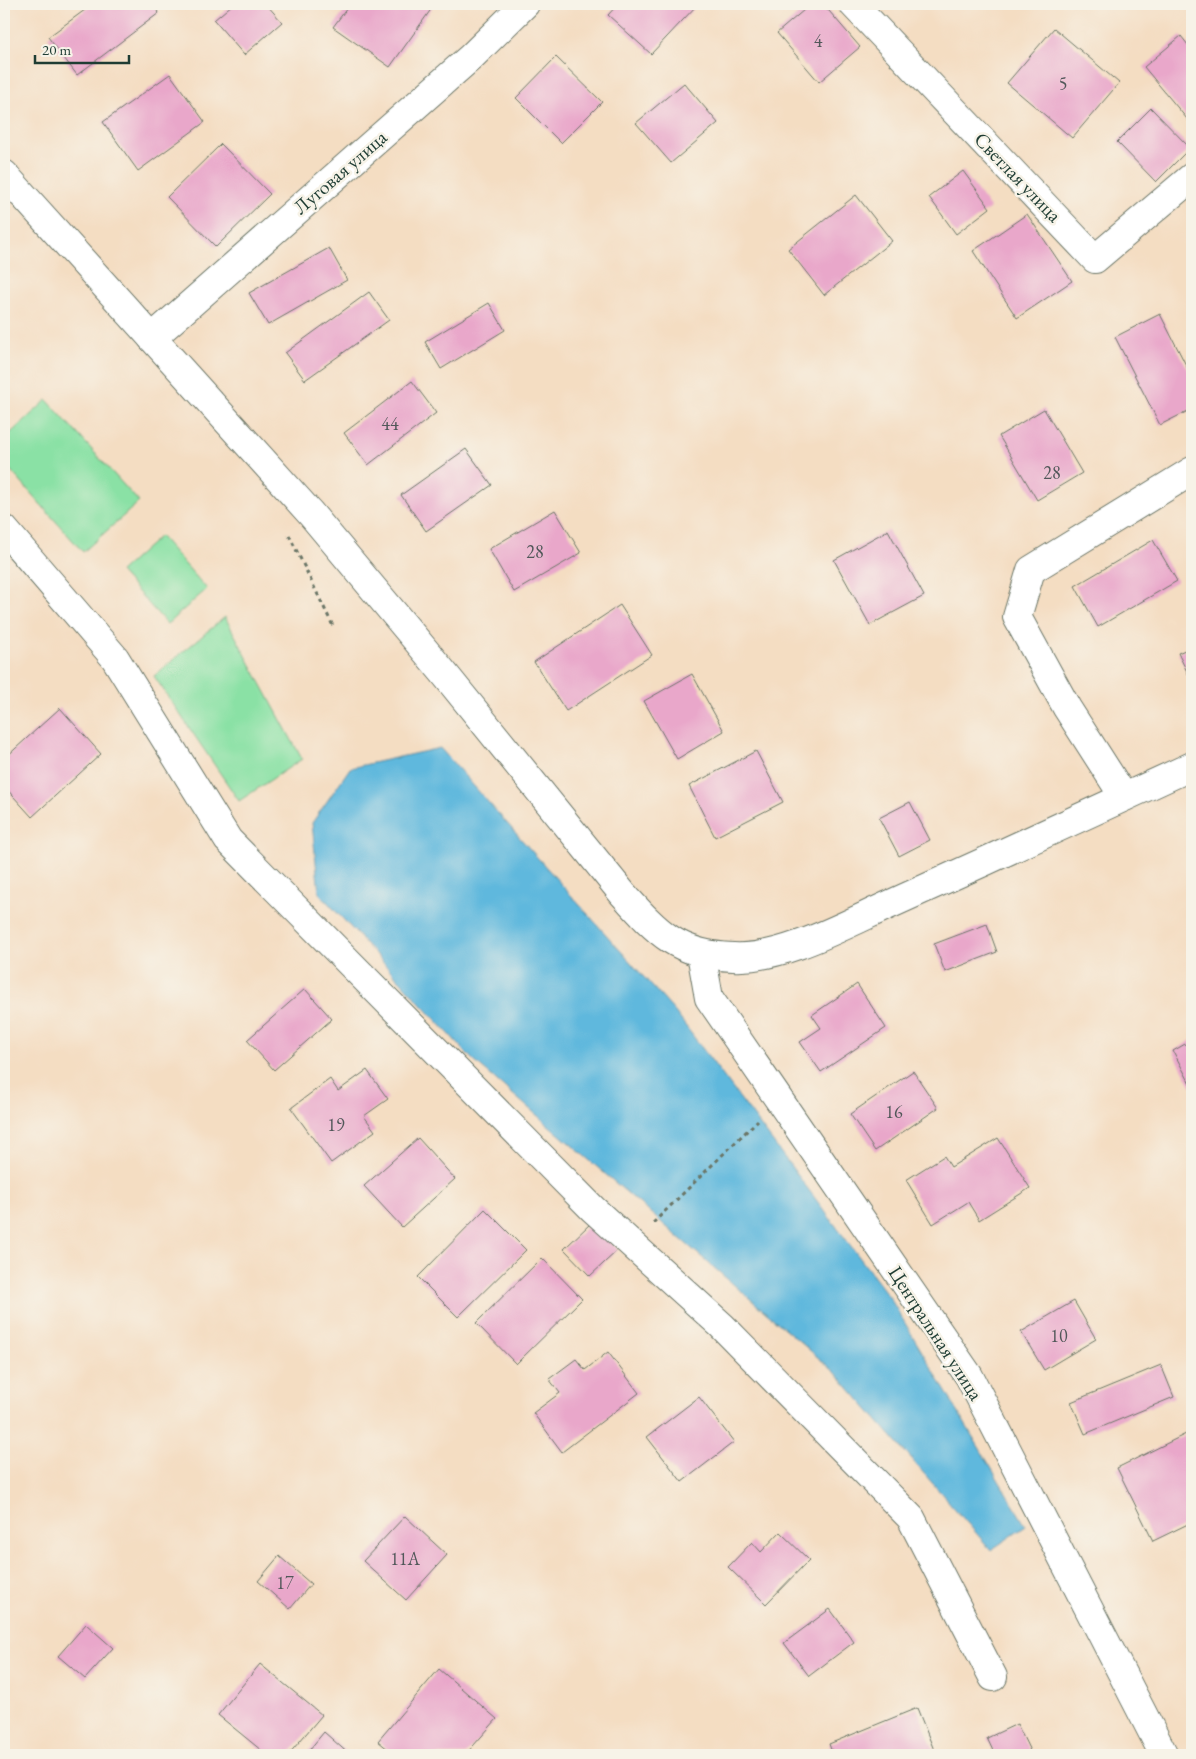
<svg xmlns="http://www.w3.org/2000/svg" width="1196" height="1759" viewBox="0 0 1196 1759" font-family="'EB Garamond',serif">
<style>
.green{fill:#8ae1a5;stroke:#548f6c}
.water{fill:#5fb8dd;stroke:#3f7a88}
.building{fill:#e9a7ca}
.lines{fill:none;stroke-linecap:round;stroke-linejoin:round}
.street-casing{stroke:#6a7566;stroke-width:30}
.secondary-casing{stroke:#6a7566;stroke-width:30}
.path{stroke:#6a7566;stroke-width:3;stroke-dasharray:4 4;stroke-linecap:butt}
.street{stroke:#fff;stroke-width:28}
.secondary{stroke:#fff;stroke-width:28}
.labels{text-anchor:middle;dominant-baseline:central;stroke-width:5;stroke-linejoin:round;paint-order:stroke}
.number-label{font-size:18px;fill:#52585a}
.street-label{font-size:20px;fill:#1f3d34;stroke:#f7f3e8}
</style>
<rect width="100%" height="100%" fill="#f7f3e8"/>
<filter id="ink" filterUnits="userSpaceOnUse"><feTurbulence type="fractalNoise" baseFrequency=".02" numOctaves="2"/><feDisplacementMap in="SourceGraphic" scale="10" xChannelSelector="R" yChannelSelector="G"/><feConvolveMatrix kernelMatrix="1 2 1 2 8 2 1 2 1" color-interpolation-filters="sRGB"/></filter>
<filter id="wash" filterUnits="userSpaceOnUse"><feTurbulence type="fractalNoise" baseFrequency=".0096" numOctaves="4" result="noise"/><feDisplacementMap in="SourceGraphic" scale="20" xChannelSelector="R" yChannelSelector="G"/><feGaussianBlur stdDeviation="1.12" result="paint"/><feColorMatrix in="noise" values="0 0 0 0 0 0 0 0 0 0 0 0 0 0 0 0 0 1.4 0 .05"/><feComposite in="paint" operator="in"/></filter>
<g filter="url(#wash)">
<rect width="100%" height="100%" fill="#f4ddc2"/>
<g class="green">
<path d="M47 400 139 502 83 552 4 463V439Z"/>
<path d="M160 536 207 589 167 624 120 572Z"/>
<path d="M225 617 302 759 239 801 154 676Z"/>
</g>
<path class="water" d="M440 748 675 1012 890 1298 1026 1526 991 1550 835 1372 473 1060 319 893 312 823 350 768Z"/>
<g id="blocks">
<g class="building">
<path d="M93 4H151L159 13 77 75 48 37Z"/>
<path d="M233 4H266L282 22 244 55 214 20Z"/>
<path d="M350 4H425L432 8 390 67 333 27Z"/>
<path d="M618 4H698L651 54 608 15Z"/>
<path d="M811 4H823L860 47 819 82 777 33Z"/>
<path d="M1054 28 1119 83 1072 138 1007 83Z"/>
<path d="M1181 36 1192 50V125L1144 67Z"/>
<path d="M556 57 602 102 561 143 516 98Z"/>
<path d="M170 74 205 122 138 171 103 122Z"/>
<path d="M684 83 718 123 671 163 636 123Z"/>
<path d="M1151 108 1190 148 1156 182 1117 142Z"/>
<path d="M221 144 270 194 216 247 167 197Z"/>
<path d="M963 171 990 208 956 234 929 197Z"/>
<path d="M856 195 892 241 824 295 788 249Z"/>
<path d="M1027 214 1072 281 1017 318 973 251Z"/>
<path d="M329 248 347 280 268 325 249 293Z"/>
<path d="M369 292 389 320 305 380 285 353Z"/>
<path d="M489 303 505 330 441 369 425 342Z"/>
<path d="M1160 314 1192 377V409L1160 425 1115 337Z"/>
<path d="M412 381 436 413 368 465 344 433Z"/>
<path d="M1044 409 1082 473 1037 500 999 436Z"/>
<path d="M466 449 492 485 426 531 401 495Z"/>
<path d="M555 510 581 553 514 592 489 549Z"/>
<path d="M888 530 924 596 870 625 834 560Z"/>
<path d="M1153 540 1177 581 1098 627 1075 586Z"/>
<path d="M620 605 652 655 566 711 534 662Z"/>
<path d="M1192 647V682L1178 653Z"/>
<path d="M692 674 724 731 677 759 644 701Z"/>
<path d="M60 708 101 754 32 817 4 786V759Z"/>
<path d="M756 751 783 802 715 837 689 786Z"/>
<path d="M910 802 930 840 899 856 879 818Z"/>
<path d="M987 924 997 952 945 972 934 944Z"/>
<path d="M857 984 886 1028 821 1072 800 1042 821 1028 812 1015Z"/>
<path d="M305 989 332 1019 274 1070 247 1040Z"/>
<path d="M1192 1040V1087L1173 1051Z"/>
<path d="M367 1070 388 1099 364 1116 375 1131 331 1163 291 1108 330 1079 338 1091Z"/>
<path d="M913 1071 938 1108 875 1151 850 1114Z"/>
<path d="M418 1138 455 1179 402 1227 364 1186Z"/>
<path d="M998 1138 1030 1188 979 1220 968 1202 933 1224 906 1180 944 1156 951 1167Z"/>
<path d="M485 1209 526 1250 458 1317 418 1277Z"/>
<path d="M592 1222 618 1250 590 1276 564 1249Z"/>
<path d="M542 1258 582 1299 516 1364 476 1323Z"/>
<path d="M1074 1301 1096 1339 1044 1370 1021 1332Z"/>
<path d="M608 1352 639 1393 562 1452 533 1413 560 1393 549 1379 576 1359 585 1370Z"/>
<path d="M1161 1365 1174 1397 1085 1434 1071 1402Z"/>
<path d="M699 1397 734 1442 682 1482 647 1437Z"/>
<path d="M1192 1431V1486L1188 1488 1192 1498V1522L1153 1541 1117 1468Z"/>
<path d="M405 1516 447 1555 406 1600 363 1561Z"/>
<path d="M780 1532 809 1560 766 1604 728 1567 752 1542 761 1552Z"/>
<path d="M279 1556 311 1584 290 1609 258 1581Z"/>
<path d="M830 1609 854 1642 809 1676 784 1643Z"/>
<path d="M86 1624 113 1648 85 1679 58 1656Z"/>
<path d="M260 1664 322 1715 288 1755H267L218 1715Z"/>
<path d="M439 1669 497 1719 465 1755H395L378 1741Z"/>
<path d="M917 1708 934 1750 921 1755H833L829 1744Z"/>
<path d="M1017 1724 1032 1755H995L987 1738Z"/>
<path d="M324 1732 350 1755H305Z"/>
</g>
</g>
</g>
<g filter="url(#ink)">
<use href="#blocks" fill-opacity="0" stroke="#6a7566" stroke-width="1"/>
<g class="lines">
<g class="street-casing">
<g id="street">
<path d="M853 4 1095 259 1192 177"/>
<path d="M152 338 471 57 525 4"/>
<path d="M4 529 115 658 228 840 593 1209 722 1326 911 1518 993 1677"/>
<path d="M1124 797 1067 708 1017 617 1031 570 1192 471"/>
<path d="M701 953 709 998 969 1376 1164 1755"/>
</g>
</g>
<g class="secondary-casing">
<path id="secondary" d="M4 174 311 514 443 672 623 894C658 933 678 955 733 957 783 960 848 923 893 903 993 858 1093 812 1192 766"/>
</g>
<g class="path">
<path d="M289 535 333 626"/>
<path d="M653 1223 758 1120"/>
</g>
<use href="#street" class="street"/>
<use href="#secondary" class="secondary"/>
</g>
</g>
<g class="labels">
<g class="number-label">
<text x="818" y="40">4</text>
<text x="1063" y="83">5</text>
<text x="390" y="423">44</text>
<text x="1052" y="472">28</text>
<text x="535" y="551">28</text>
<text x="894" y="1111">16</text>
<text x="336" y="1124">19</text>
<text x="1059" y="1335">10</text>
<text x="405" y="1558">11А</text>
<text x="285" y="1582">17</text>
</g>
<g class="street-label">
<text transform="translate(340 172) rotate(-41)">Луговая улица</text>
<text transform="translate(1018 177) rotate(46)">Светлая улица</text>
<text transform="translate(936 1333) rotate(57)">Центральная улица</text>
</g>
</g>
<rect width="1196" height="1759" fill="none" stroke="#f7f3e8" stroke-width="20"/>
<path d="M35 55v8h94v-8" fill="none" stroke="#1f3d34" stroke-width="2.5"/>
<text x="42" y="55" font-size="15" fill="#1f3d34" stroke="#f7f3e8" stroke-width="4" paint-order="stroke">20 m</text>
</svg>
